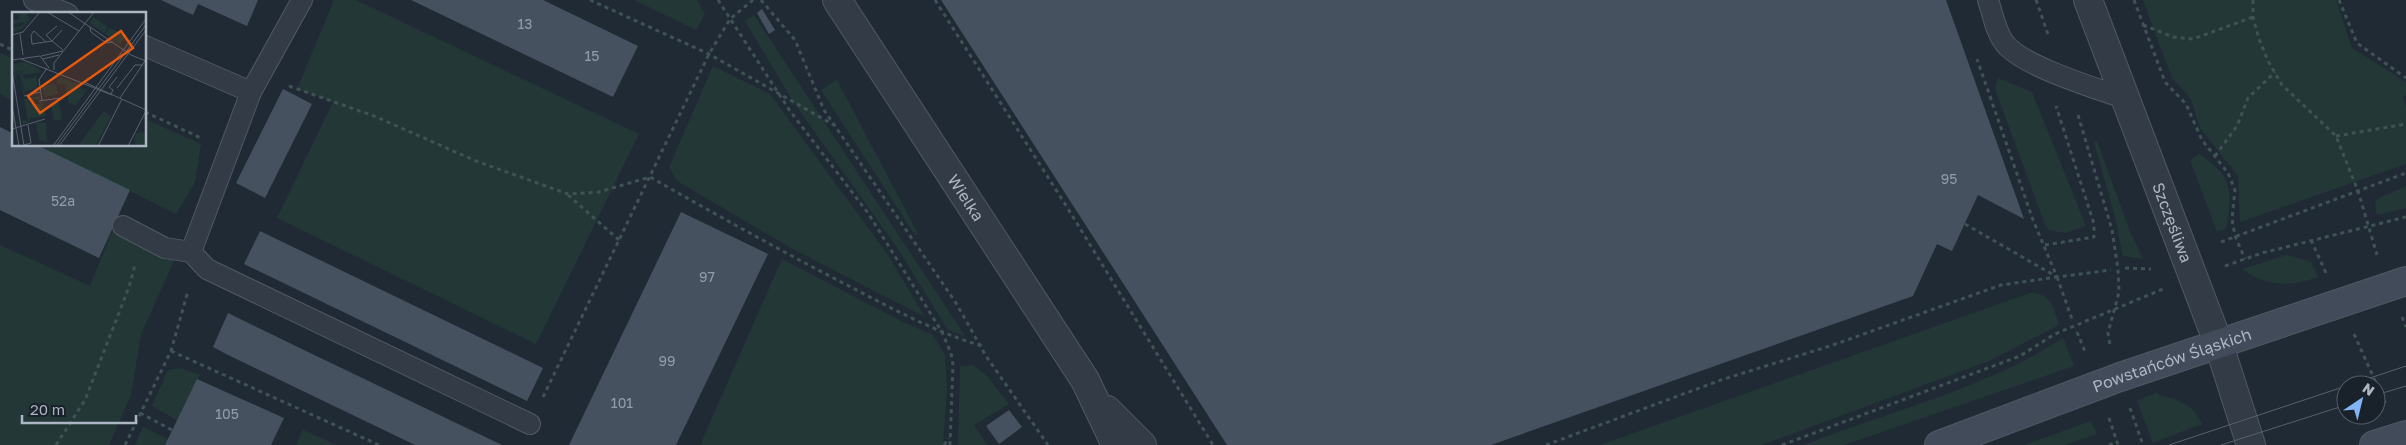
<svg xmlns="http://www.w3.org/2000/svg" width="2406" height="445" viewBox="0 0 2406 445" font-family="'Golos Text',sans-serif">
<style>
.green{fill:#233737}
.building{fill:#46515f}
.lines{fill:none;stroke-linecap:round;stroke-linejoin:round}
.service-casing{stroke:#515964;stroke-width:22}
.minor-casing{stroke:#515964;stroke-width:30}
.tertiary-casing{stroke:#515964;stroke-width:30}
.secondary-casing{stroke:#515964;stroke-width:30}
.path{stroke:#3f5254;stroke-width:3;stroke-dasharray:4 4;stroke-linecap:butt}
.service{stroke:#333c46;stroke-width:20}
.minor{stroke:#333c46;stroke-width:28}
.tertiary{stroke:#333c46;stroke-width:28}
.secondary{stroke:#414b59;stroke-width:28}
.tram{stroke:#55606d;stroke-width:1}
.labels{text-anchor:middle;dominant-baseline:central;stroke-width:5;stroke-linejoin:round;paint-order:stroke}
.number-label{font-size:14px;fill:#939daa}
.street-label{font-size:16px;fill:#adb6c3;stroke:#19212a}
.inset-road{fill:none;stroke:#58626e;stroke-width:1}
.view{fill:#e8590c;fill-opacity:0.15;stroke:#e8590c;stroke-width:2.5}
.inset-edge{fill:none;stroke:#adb6c3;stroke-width:2.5}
</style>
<rect width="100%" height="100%" fill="#202a35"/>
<g class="green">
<path d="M334 0H356L639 134 536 344 277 218 333 102 297 89Z"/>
<path d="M634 0H697L705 14 696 30Z"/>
<path d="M2143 0H2336L2352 48 2406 82V95L2403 97 2406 106V164L2240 222 2238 176 2200 128 2191 99 2172 78Z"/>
<path d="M754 15 965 336 948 330 898 249 794 103 745 21Z"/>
<path d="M0 53 14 59V101L0 94Z"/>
<path d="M713 66 770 94 888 255 925 317 789 247 677 181 669 167Z"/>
<path d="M1998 78 2032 92 2086 226 2065 233 2049 230 2044 222 1995 89Z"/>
<path d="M837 80 918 234 915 235 821 90Z"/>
<path d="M145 119 201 144 195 182 176 214 37 145H145Z"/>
<path d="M2097 141 2129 229 2143 259 2123 256 2114 213 2094 142Z"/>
<path d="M2199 154C2232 176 2233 190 2226 228L2217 232 2190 160Z"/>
<path d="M2406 186V208L2377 215 2375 204 2377 199Z"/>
<path d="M113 229 174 261 141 334 131 395 109 445H0V245L90 286Z"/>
<path d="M2287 255 2311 262 2318 277C2291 287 2266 287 2242 269Z"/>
<path d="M782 259 905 323 933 335 945 355 947 388 943 445H700Z"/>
<path d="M2030 293C2051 292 2054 309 2059 325L1989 361 1762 445H1600Z"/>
<path d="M2063 338 2074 366 1844 445H1804C1890 411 1985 389 2063 338Z"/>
<path d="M973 365 988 377 1009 404 974 425 987 445H958L960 366Z"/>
<path d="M180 368 200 375 177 420 152 406 168 370Z"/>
<path d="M2157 392 2159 395C2179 400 2193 404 2202 424L2153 443 2137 401Z"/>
<path d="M2091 421 2097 434 2065 445H2024Z"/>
<path d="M143 427 168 439 165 445H135Z"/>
<path d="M303 430 337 445H296Z"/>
</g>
<g class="building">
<path d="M161 0H258L247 26 198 4 193 15Z"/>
<path d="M411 0H543L638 46 613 97Z"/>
<path d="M941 0H1946L2024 219 1978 195 1952 251 1937 244 1913 296 1491 445H1227Z"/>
<path d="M762 9 775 30 769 34 757 13Z"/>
<path d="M283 89 312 104 265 198 236 183Z"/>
<path d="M0 127 14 134V145H37L130 190 99 258 0 210Z"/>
<path d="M681 212 768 254 676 445H569Z"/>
<path d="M260 231 543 368 527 401 244 264Z"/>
<path d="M228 313 306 351 502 445H415L228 355 213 347Z"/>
<path d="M197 379 284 418 271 445H165Z"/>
<path d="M1009 410 1022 427 999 444 986 426Z"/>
</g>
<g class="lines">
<g class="service-casing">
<g id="service">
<path d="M34 0 68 14"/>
<path d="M1988 0C1993 14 1996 35 2007 46 2028 68 2096 88 2126 99"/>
<path d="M145 46 251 92"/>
<path d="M123 226 165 248 191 252 207 269 530 424"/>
<path d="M191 252 251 92 302 0"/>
</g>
</g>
<g class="minor-casing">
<g id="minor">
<path id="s1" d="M2088 0 2219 345 2251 445"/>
</g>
</g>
<g class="tertiary-casing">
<g id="tertiary">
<path id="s2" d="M837 0 1085 380 1116 445"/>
<path d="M1107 410 1142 445"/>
</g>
</g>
<g class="secondary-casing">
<g id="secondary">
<path id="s3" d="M1939 445 2120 377 2406 281"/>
<path d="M2374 445 2406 435"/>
</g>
</g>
<g class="path">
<path d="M590 0 709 54 834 125"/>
<path d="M718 0 790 111 868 213 942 332 951 353 953 365 950 445"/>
<path d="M761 0 795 40 824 110 956 303 986 356 1048 445"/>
<path d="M935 0 1065 204 1213 445"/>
<path d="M2036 0 2049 37"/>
<path d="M2134 0 2165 82 2186 104 2202 140 2228 173 2235 190 2232 219 2235 236 2245 259"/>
<path d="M2253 0V17L2259 39 2268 61 2282 85 2336 136 2358 191 2377 255"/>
<path d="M2339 0 2357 43 2406 78"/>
<path d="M2143 25 2173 37 2193 39 2253 17"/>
<path d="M0 44 14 51"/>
<path d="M289 86 374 116 476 161 568 194 599 192 650 177C715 214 781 251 847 285 891 308 935 332 982 346"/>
<path d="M145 112 201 138"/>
<path d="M2078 115 2112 230 2118 269 2119 292 2108 333 2110 345"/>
<path d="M2336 136 2406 124"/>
<path d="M2215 156 2237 126 2248 98 2275 72"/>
<path d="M568 195 619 240"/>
<path d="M1965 224 2057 277 2111 270"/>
<path d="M2311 240 2326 273"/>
<path d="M2221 242 2406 173"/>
<path d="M2045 245 2094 237V224L2056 106"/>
<path d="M2225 266 2262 253 2406 217"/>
<path d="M2125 268 2151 269"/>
<path d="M2057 277 2072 319"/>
<path d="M2402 317 2406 327"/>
<path d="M2077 332 2086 354"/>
<path d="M2354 334 2386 405"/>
<path d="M171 351 379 445"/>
<path d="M543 397 709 54 730 19 753 0"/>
<path d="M2130 408 2143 445"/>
<path d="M140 413 172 430"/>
<path d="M2109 418 2118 445"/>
<path d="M56 445 85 400 129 287 135 265"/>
<path d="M125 445 171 351 188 291"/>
<path d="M944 445 949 438"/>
<path d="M1546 445 1721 380 1833 345 2001 285 2057 277 2033 220 1977 59"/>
<path d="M1782 445 2020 356 2055 334 2163 289"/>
<path d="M2109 445 2117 442"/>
</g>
<use href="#service" class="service"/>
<use href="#minor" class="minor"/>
<use href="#tertiary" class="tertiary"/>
<use href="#secondary" class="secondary"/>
<g class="tram">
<path d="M2349 385 2406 366"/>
<path d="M2376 395 2406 386"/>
<path d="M2169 445 2346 386"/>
<path d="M2221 445 2346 405"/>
</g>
</g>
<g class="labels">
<g class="number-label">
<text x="525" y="23">13</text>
<text x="592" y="55">15</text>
<text x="1949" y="178">95</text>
<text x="63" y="200">52a</text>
<text x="707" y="276">97</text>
<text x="667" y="360">99</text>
<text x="622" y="402">101</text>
<text x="227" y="413">105</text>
</g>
<g class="street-label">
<text stroke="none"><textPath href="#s2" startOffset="236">Wielka</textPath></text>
<text stroke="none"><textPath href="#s1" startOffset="238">Szczęśliwa</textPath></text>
<text stroke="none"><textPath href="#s3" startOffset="248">Powstańców Śląskich</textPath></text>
</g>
</g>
<g transform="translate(12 12)">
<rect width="134" height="134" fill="#202a35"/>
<path d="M0 0 1 8 7 7 8 0H14L18 7 10 17 8 18 0 20V16L12 13V10L0 12ZM81 5 96 15 92 21 78 11ZM98 16 114 24 108 33 93 22ZM14 50 25 56 30 60 10 63 9 59 2 60 1 52ZM8 60 13 67 24 65 26 76 13 79 10 65 12 80 14 83 11 81 8 62H4L5 73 2 61ZM45 64 66 72 71 78 75 77 64 93 57 91 53 72H46L45 67 49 66ZM44 72 46 82 33 85 29 74ZM28 84 29 87 17 88 18 92H27L30 89 34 104 18 106V109L11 113 10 108 16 109 12 87ZM47 90 50 107 42 109 39 92ZM92 99 99 105 84 133 66 134ZM30 110 34 111 35 130 27 128 24 111ZM122 127a7 7 0 1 1 14 0a7 7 0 1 1-14 0Z" fill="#233737"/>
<path class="inset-road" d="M35 0 67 19M56 0 119 43 134 49M45 14 34 23 40 29 50 18M78 15 79 20 94 31 101 30M8 22 11 43M0 23 11 20 28 0M34 30 22 19 19 23 20 32 40 29 51 38M29 44 51 39M9 47 100 83M31 47 47 43M0 48 28 44 37 56M42 58V51L82 0M0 59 12 134M72 70 134 98M105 76 123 53H131M99 82 101 78 97 75 105 65M12 84 28 80M108 86 133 49M30 88 27 68 35 56M27 89 48 86M0 93 7 134M0 117 33 107M12 133 19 131 16 113M41 134 134 7M44 134 134 13M47 134 134 18M86 134 110 87M116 134 134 99"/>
<path class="view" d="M109 19 121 36 28 101 16 84Z"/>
<rect width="134" height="134" class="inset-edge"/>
</g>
<g transform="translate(2361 400) rotate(35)"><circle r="24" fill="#19212a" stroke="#545d67"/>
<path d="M0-4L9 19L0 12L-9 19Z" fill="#82b3f3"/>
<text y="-8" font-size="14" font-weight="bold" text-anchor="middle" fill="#adb6c3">N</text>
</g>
<path d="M22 415v8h114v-8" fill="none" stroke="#adb6c3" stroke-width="2.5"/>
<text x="30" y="415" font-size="15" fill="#adb6c3" stroke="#19212a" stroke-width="4" paint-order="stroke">20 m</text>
</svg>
